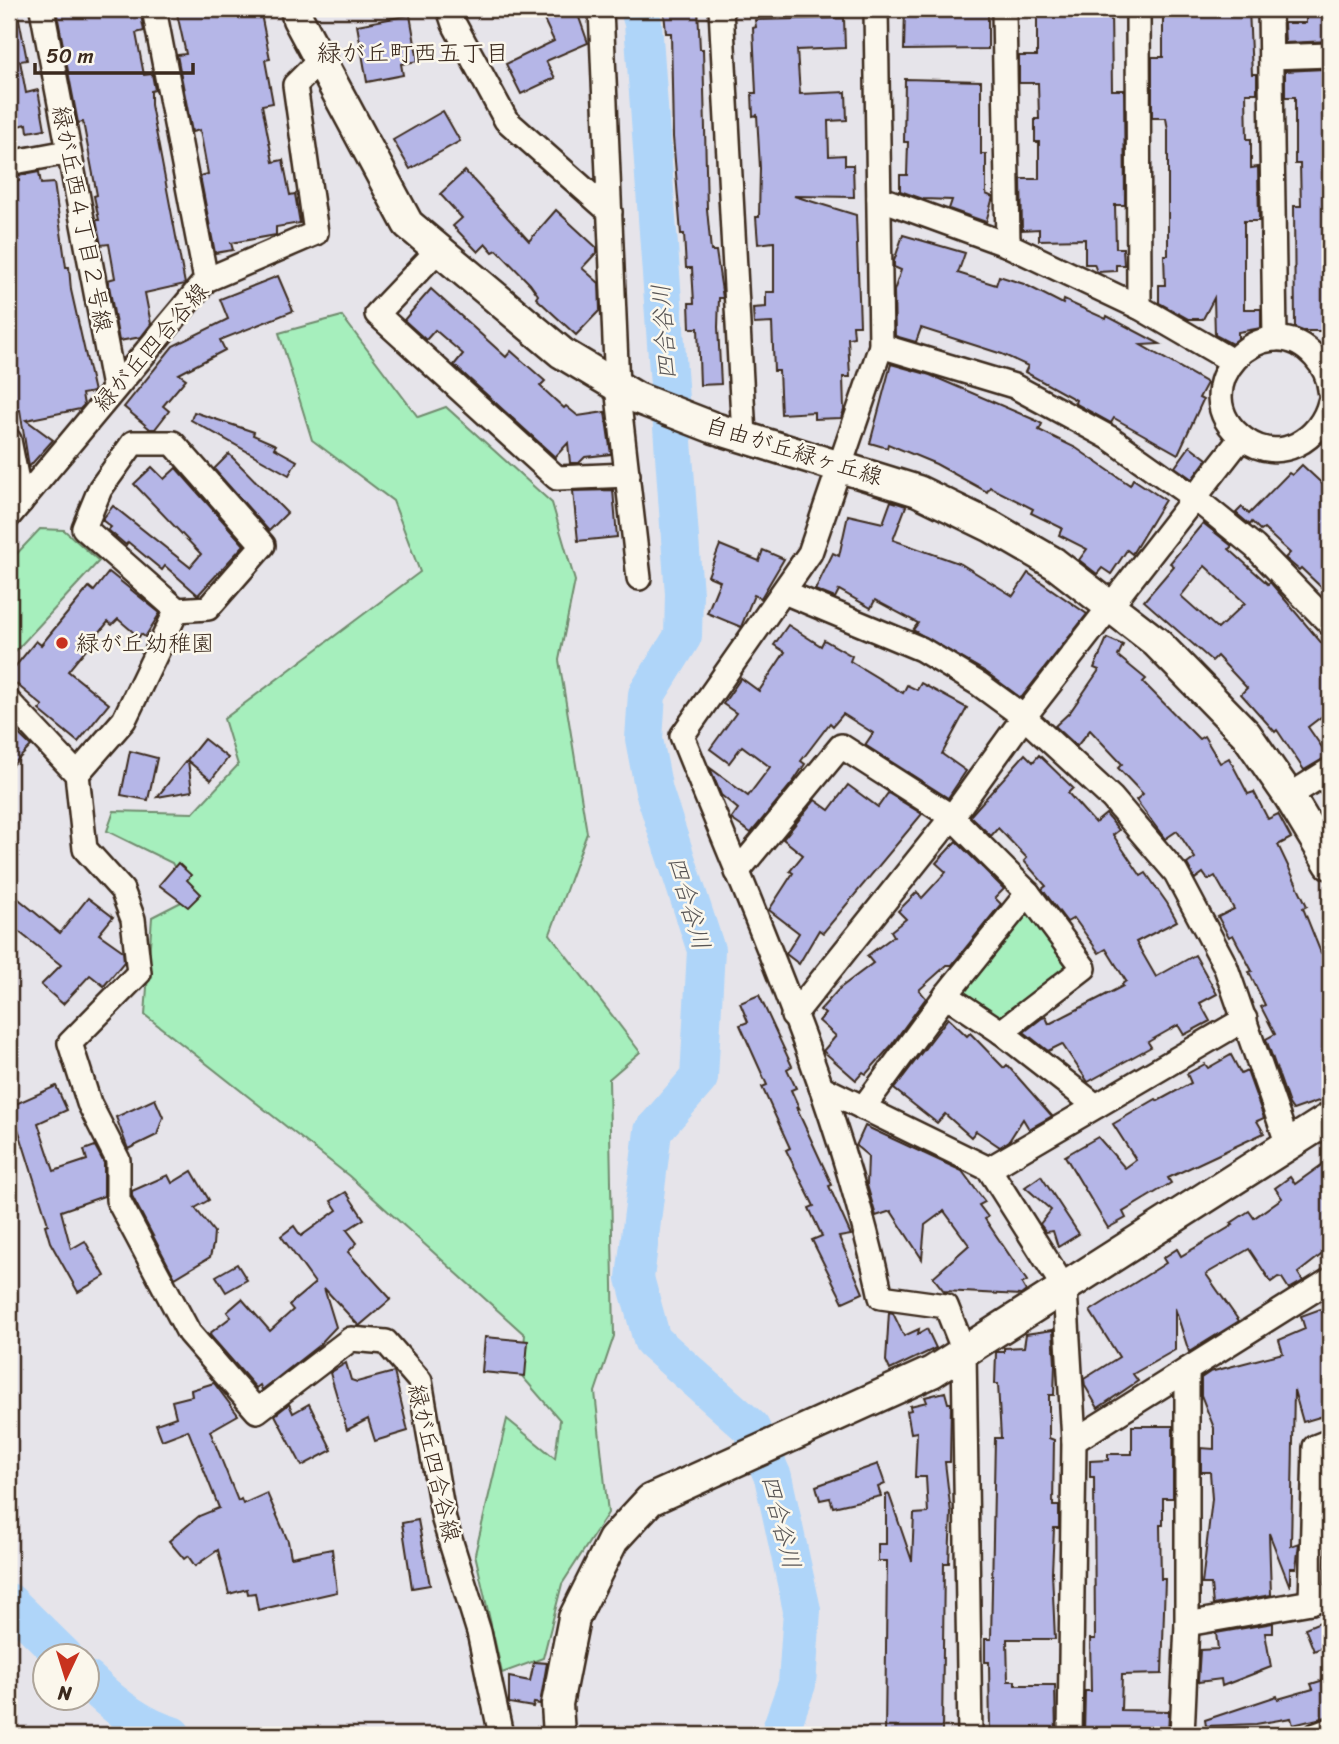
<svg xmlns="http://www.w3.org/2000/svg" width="1339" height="1744" viewBox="0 0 1339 1744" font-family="Sriracha,'Klee One',sans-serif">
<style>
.green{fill:#a6efbd;stroke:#708c6e;stroke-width:2}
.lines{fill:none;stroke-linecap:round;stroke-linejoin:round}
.river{stroke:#afd5f9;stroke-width:38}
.building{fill:#b5b6e7;stroke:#3b2a1e;stroke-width:2;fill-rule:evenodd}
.minor-casing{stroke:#3b2a1e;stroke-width:28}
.tertiary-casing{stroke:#3b2a1e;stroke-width:35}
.minor{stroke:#fbf7ec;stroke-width:23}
.tertiary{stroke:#fbf7ec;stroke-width:30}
.poi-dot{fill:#c8321e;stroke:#fbf7ec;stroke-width:2.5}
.labels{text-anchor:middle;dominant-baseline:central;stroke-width:5;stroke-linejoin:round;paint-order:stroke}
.street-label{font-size:23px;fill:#3b2a1e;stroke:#fbf7ec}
.poi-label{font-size:23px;fill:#3b2a1e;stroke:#fbf7ec;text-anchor:start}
.neighbourhood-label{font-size:24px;fill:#3b2a1e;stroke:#fbf7ec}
.water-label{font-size:24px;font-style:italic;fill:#585555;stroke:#fbf7ec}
</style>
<rect width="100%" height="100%" fill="#e6e4ea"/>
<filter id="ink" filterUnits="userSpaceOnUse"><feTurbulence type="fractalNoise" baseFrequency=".0143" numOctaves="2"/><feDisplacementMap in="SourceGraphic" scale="14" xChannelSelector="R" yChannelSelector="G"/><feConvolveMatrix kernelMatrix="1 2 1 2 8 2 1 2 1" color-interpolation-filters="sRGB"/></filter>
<g filter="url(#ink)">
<g class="green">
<path d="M342 316 418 417 446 407 552 503 575 581 559 660 587 833 550 934 640 1052 609 1079 614 1336 595 1392 608 1513 562 1584 543 1658 502 1673 475 1554 507 1419 555 1458 560 1420 521 1375 525 1335 349 1176 145 1015 152 917 191 897 172 863 107 831 114 811 193 813 238 765 224 719 420 572 393 501 312 440 279 333Z"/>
<path d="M40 529 64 530 99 561 10 657 9 562Z"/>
<path d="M1023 910 1031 911 1070 965 998 1023 961 992Z"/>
</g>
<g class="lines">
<g class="river">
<path d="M639 9 643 23 684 594 683 636 647 694 644 739 654 791 706 950 699 1078 653 1131 635 1278 652 1340 751 1428 773 1477 802 1610 797 1684 779 1735"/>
<path d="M9 1602 64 1656"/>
<path d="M88 1680C112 1704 139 1726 172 1735"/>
</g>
</g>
<g class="building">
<path d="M9 9H17L27 60 20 61 26 93 38 90 45 129 28 132 27 124 9 128Z"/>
<path d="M56 9H135L136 16 141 15 144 31 136 33 144 75 152 74 155 90 151 91V105L185 284 145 293 151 324 141 337 119 341 108 280 115 278 109 244 101 245 96 220H99L94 196 97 195 83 122 78 123Z"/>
<path d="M176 9H260L270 59 265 60 273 103 262 105 273 162 283 160 290 195 295 194 300 223 276 227V235L231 243 233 250 215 253 200 176 208 174 200 130 192 132 177 55 186 54Z"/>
<path d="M539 9H576L588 43 546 61 555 78 521 94 506 64 554 41Z"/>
<path d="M905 9H988V49L904 50Z"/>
<path d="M1037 9H1111L1112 90H1124L1125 205H1115L1116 248H1123L1124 265H1116V271L1097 272 1094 264H1085V239L1039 240V229L1022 230 1021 179H1039V142H1035V119H1039L1038 83H1019V56H1037Z"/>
<path d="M1204 9H1249L1252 74H1257V93H1246L1247 139H1251V168L1258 167 1259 221H1244V309H1261V328L1238 332V339L1232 344 1215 335 1214 298 1203 319H1188L1159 303V285H1165L1164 255H1168V130L1166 118H1152V57H1163V16H1205Z"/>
<path d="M1306 9H1330V41L1285 43 1284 23H1306Z"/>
<path d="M698 10 700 49H703L707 209 711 251H716L723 298H719L718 327 721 384 700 385 698 328H690L689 303H694L692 268H686L684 234H681L673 137 671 33H666L664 12Z"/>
<path d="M410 15 418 61 401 64 403 75 367 82 357 25Z"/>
<path d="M844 18 845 48 797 50 800 94 846 92 847 120 828 121 829 156 845 155V165H853L854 197 794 196 856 215 860 325H853L854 337 848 338 850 377H843L844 410 841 418 814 419V412L781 414 779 371H774L772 323 754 324 753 308 766 307V292H774V242L758 244 756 217H759L760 168 757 115 753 116 752 93H756L753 28 756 27 755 20Z"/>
<path d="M1324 69 1325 105H1330V130H1327L1330 331H1303L1295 328 1294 206H1301L1300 164H1295V97H1285V71Z"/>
<path d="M905 79 981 81V154H986V194L993 197 986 222 949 209 952 200 923 199 900 191V175H907L908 142H904Z"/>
<path d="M443 111 460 141 410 169 393 140Z"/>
<path d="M465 171 529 241 556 210 597 248V252L582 268 599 283 600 310 576 335 536 298 538 295 530 284 497 250 493 252 486 244 478 252 453 226 462 218 440 194Z"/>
<path d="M39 172 41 184 54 183 66 267H69L71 290 94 392 82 394 84 405 80 409 26 420 53 440 29 467 20 410 11 412 9 400V183L19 181 18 176Z"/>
<path d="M903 235 965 253 958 273 996 285 999 276 1024 284 1063 304 1064 300 1106 319 1107 316 1160 344 1141 345 1207 383 1199 398 1203 400 1178 454 1114 418 1111 423 1075 403 1076 400 1025 372 1028 366 1002 354 921 328 916 342 895 336 894 291 901 270 894 267V261Z"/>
<path d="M278 276 293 311 220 340 225 350 179 374 186 379 163 406 169 411 155 429H150L124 407 173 346 228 319 220 299Z"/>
<path d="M431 289 506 357 511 351 545 381 540 386 564 408 566 406 578 416 605 412 611 454 585 457 579 463H570L568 443 555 457 454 365 463 354 435 330 426 340 404 320Z"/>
<path d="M891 364 930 375 1035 420 1042 424 1039 430 1076 448 1130 485 1133 479 1165 500 1132 554 1127 550 1111 574 1102 568 1097 574 1079 560 1087 549 1059 535 1062 528 1031 513 1033 509 990 487 987 492 936 464 888 444 887 448 870 443Z"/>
<path d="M194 412 254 432 253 435 276 445 274 448 297 461 289 475 191 420Z"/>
<path d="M1190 446 1207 459 1192 479 1175 467Z"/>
<path d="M229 454 287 513 269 531 214 469Z"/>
<path d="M1302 465 1330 491V580L1322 588 1301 568 1299 570 1285 558 1290 553 1264 529 1261 531 1252 522 1250 525 1236 513 1242 507 1249 514 1289 473 1292 475Z"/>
<path d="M152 467 164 479 176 468 244 545 198 595 165 566 162 570 128 542 126 545 108 530 111 527 102 520 113 506 190 567 201 554 134 484Z"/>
<path d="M613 490 617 537 578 541 573 491Z"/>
<path d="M891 501 906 506 893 540 961 564 1013 596 1028 573 1087 614 1021 698 986 672 913 630 918 623 875 600 871 608 839 590 835 598 815 590 833 553 839 556 848 515 883 523Z"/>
<path d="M1203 523 1232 546 1229 549 1268 584 1270 582 1330 653V710L1308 727 1328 756 1304 770 1277 730 1275 732 1241 694 1247 688 1217 656 1212 661 1144 601 1174 566 1170 563ZM1205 566 1245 603 1218 629 1181 596Z"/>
<path d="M720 545 759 561 763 550 784 559 761 598 754 595 741 627 707 613 720 581 708 576Z"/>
<path d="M109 572 160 613 145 637 141 634 139 637 118 619 112 625 108 622 68 671 109 704 78 742 39 710 43 706 9 678V674L36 641 41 645 89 587 94 591Z"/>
<path d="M788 625 821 646 824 640 852 656 850 661 903 693 907 685 917 690 921 683 967 708 942 754 966 771 948 798 865 745 873 733 843 714 833 726 830 723 801 761 805 764 793 782 751 833 731 819 738 809 721 795 710 768 748 796 770 767 742 746 729 763 710 749 736 713 723 704 741 678 759 691 785 652 774 645Z"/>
<path d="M1107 638 1123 645 1118 656 1146 679 1143 682 1199 739 1204 736 1220 763 1229 758 1248 794 1254 792 1268 819 1278 814 1291 838 1278 845 1307 906 1303 908 1321 953 1330 951V1097L1293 1110 1289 1104 1266 1039 1275 1034 1261 1007 1265 1005 1249 972 1252 971 1233 935 1229 937 1218 917 1234 909 1215 876 1208 880 1203 873 1195 879 1187 864 1195 858 1177 831 1165 839 1136 800 1143 794 1118 768 1122 764 1090 730 1077 746 1055 726 1070 712 1099 670 1094 668Z"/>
<path d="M9 725 31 746 9 769Z"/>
<path d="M204 739 228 758 211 780 188 761 192 791 157 797Z"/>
<path d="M130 751 157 758 148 800 121 795Z"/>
<path d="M1025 754 1033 762 1039 755 1073 788 1068 793 1095 823 1106 814 1119 830 1113 835 1141 876 1146 873 1167 903 1177 921 1136 942 1156 977 1195 955 1217 994 1200 1003 1210 1021 1184 1035 1178 1025 1148 1042 1151 1047 1088 1082 1062 1044 1048 1051 1024 1032 1042 1018 1046 1017 1049 1024 1123 986 1122 984 1126 981 1106 949 1099 953 1074 918 1067 922 1042 889 1046 886 1024 861 1027 858 998 828 991 836 970 816Z"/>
<path d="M848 785 878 807 888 793 922 814 823 933 819 930 799 964 786 954 799 933 769 910 793 873 790 871 803 855 783 839 815 800 829 810Z"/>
<path d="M1330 786V809L1320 793Z"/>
<path d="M956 841 1004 889 995 898 1001 904 952 965H947L919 990 926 998 890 1047 866 1074 863 1072 856 1080 823 1051 836 1036 819 1021 825 1014 820 1010 840 988 873 963 867 956 894 936 891 931 906 919 898 911 917 892 922 898 946 872 936 863Z"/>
<path d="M178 863 191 875 187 880 201 894 188 907 159 885Z"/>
<path d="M9 891 60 933 88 898 113 917 99 934 123 951 124 962 104 986 90 975 63 1004 41 985 61 965 9 924Z"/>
<path d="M759 995 792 1066 787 1069 796 1088 791 1090 800 1110 796 1107 832 1185 829 1186 851 1235 839 1237 863 1293 843 1302 812 1240 822 1236 809 1208 814 1206 786 1150 790 1148 762 1087 767 1085 740 1025 748 1022 740 1003Z"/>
<path d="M948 1018 967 1036 970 1033 1004 1068 1007 1065 1052 1116 1029 1129 1023 1119 1009 1141 1000 1147 976 1131 971 1137 945 1114 937 1123 894 1089Z"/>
<path d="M1231 1055 1241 1074 1247 1071 1264 1118 1257 1121 1264 1133 1168 1178 1171 1183 1123 1212 1126 1218 1108 1228 1065 1156 1098 1137 1125 1168 1136 1160 1113 1124 1156 1099 1158 1101 1191 1083 1187 1074 1205 1064 1208 1068Z"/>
<path d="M56 1086 67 1110 38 1123 54 1171 87 1160 84 1150 95 1146 104 1163V1196L61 1211 71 1249 85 1241 105 1276 78 1292 50 1242 45 1225 48 1224 11 1106Z"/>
<path d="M155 1099 163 1117 157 1135 128 1149 116 1117Z"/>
<path d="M865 1126 962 1171 985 1202 979 1205 988 1217 985 1219 1027 1281 1022 1284 1026 1291 1021 1295 944 1291 933 1277 969 1245 944 1211 925 1225 922 1259 891 1211 876 1216 867 1185 868 1156 856 1146Z"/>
<path d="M1330 1159V1248L1298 1273 1303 1281 1289 1289 1282 1278 1278 1277 1271 1282 1249 1249 1206 1274 1239 1321 1189 1352 1175 1308V1350L1133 1374 1138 1381 1098 1408 1085 1386 1084 1379 1119 1357 1090 1311 1166 1263 1163 1258 1177 1249 1181 1256 1233 1225 1231 1223 1249 1211 1254 1218 1282 1198 1275 1188 1290 1177 1295 1184Z"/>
<path d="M192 1171 209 1200 195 1208 214 1232 213 1245 210 1257 175 1278 132 1196V1191L168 1175 172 1183Z"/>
<path d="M1041 1176 1079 1234 1058 1247 1053 1231 1046 1232 1040 1224 1051 1210 1025 1187Z"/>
<path d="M346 1192 364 1219 347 1230 357 1243 348 1252 391 1299 359 1326 324 1288 336 1327 318 1346 262 1390 260 1385 256 1388 209 1334 231 1317 227 1312 242 1299 270 1331 293 1310 289 1305 315 1283 281 1236 294 1226 301 1236 337 1210 331 1201Z"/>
<path d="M237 1264 247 1280 226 1292 216 1276Z"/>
<path d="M1326 1307 1330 1319V1414L1303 1422 1294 1390 1291 1546 1299 1543 1296 1568H1290V1587L1269 1533 1271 1595 1213 1605 1211 1584H1202L1212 1499 1210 1472H1201V1448L1214 1449V1428L1201 1395V1378L1210 1372 1283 1353 1279 1340 1305 1329 1301 1316Z"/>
<path d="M889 1312 893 1313 904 1336 919 1329 918 1334 927 1329 936 1348 890 1370 886 1361Z"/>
<path d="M1053 1330 1055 1364 1054 1395H1049V1438L1054 1440 1053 1506H1059V1528H1054L1052 1572 1055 1639H1007L1008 1681H1015V1685H1055L1056 1735 990 1732 989 1662H985V1639H991L995 1438H1001L998 1384H995L996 1352H1004V1348L1024 1347 1026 1334Z"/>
<path d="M485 1337 528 1341 525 1376 482 1372Z"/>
<path d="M346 1363 351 1380 357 1382 394 1372 408 1431 375 1441 368 1419 347 1430 330 1373Z"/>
<path d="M214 1383 238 1415 210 1431 238 1501 241 1499 243 1504 267 1493 288 1541 291 1557 332 1549 337 1592 258 1610 255 1593 248 1594 247 1589 229 1594 218 1550 195 1566 188 1556 184 1559 169 1541 199 1516 219 1508 188 1430 162 1440 156 1424 176 1417 172 1401 192 1396 191 1390Z"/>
<path d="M945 1392 948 1403H951L950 1462H945L951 1513 949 1563H944L942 1734H885L887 1561H878V1544H886V1495L889 1494 912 1561 914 1514 928 1513 926 1477H915L917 1432 911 1433 907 1411 911 1410 910 1406 927 1402 925 1397Z"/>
<path d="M289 1404 293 1413 309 1404 332 1450 302 1466 275 1415Z"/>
<path d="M1132 1426H1173V1498H1163V1525H1160L1161 1579H1165L1162 1674 1122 1675 1121 1710 1169 1711 1168 1735H1084L1085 1691H1091L1090 1639H1095L1094 1477H1090V1461L1108 1460V1454H1132Z"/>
<path d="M878 1464 885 1484 878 1487 881 1496 833 1507 830 1498 820 1500 816 1486Z"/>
<path d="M418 1520 430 1585 412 1588 402 1523Z"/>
<path d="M1330 1618V1644L1314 1651 1305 1628Z"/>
<path d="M1273 1623V1633H1265L1271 1667 1222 1686 1221 1679 1198 1682 1200 1650 1218 1649 1216 1633Z"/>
<path d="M534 1662 547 1663 540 1704 534 1703 533 1707 509 1703V1677L530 1681Z"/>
<path d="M1330 1678V1716L1293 1725 1291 1718 1256 1724 1206 1726 1205 1720 1277 1696 1278 1699 1313 1689 1311 1684Z"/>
</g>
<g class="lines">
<g class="minor-casing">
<g id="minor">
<path d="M42 9 114 387"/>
<path d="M154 9 206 280"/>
<path d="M449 9 454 24 506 120 610 212"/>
<path d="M601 9 617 387 639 578"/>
<path d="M721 9 744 436"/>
<path d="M876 9 881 346 810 553 682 736C756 919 840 1103 881 1297L946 1306 964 1351 970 1735"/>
<path d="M1004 9 1008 245"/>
<path d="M1138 9 1139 307"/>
<path d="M1270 9 1275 339"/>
<path d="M1271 57 1330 55"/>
<path d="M9 163 68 152"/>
<path d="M879 198 1008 245 1139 307 1232 361"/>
<path d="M438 250 377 314 557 478 628 475"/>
<path d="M881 346 1014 386 1110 438 1196 499 1255 547 1330 624"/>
<path d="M1330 390C1329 377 1324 367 1315 357 1264 300 1178 391 1244 439 1279 465 1321 440 1330 402"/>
<path d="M9 440 21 502"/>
<path d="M9 516 206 280 316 233 295 85 320 60"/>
<path d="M784 592 921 649 979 684 1024 717 1112 798 1176 873 1225 965 1288 1145"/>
<path d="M9 702 77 774 85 849 122 890 133 919 139 973 70 1043 89 1103 118 1160V1200L189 1333 257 1411 351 1339 386 1342 420 1381 444 1520 479 1632 501 1735"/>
<path d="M77 774 124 720 177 610 208 608 263 545 173 443H133L100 489 84 528 177 610"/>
<path d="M1289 796 1330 770"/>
<path d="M737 872 841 746 952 817 1028 893 1084 968 1001 1032"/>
<path d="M946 995 1001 1032 1096 1106"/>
<path d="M793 1016 952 817 1024 717 1241 438"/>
<path d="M821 1087 989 1169 1065 1289 1074 1441 1070 1735"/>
<path d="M863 1108 946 995 1028 893"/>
<path d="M989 1169 1245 1019"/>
<path d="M1074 1441 1330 1280"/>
<path d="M1311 1602 1315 1447 1330 1441"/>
<path d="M1187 1624 1311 1602 1330 1595"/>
<path d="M1182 1735 1187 1624V1370"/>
<path d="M1316 1735 1330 1730"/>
</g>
</g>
<g class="tertiary-casing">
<g id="tertiary">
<path d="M296 9 298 19 408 224 562 353 637 398 714 428 918 491 992 527 1054 563 1156 642 1246 734 1289 796 1330 864"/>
<path d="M559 1735 557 1704 574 1618 613 1540 650 1500 932 1372 1330 1118"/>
</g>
</g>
<use href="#minor" class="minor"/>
<use href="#tertiary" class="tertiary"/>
</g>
</g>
<circle class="poi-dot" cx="62" cy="643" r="7"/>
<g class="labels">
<g class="street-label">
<text transform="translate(82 219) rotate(79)">緑が丘西４丁目２号線</text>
<text transform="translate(151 347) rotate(-49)">緑が丘四合谷線</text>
<text transform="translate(794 451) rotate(17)">自由が丘緑ヶ丘線</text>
<text transform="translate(434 1463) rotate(77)">緑が丘四合谷線</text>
</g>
<g class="poi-label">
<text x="76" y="643">緑が丘幼稚園</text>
</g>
<g class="neighbourhood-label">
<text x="413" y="53">緑が丘町西五丁目</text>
</g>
<g class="water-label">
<text transform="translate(664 332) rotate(-94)">四合谷川</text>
<text transform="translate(689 903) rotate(74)">四合谷川</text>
<text transform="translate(781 1522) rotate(76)">四合谷川</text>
</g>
</g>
<rect width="1339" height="1744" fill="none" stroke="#fbf7ec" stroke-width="35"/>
<rect x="18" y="18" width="1304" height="1709" fill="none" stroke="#3b2a1e" stroke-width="2.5" filter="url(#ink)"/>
<g transform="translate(66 1677) rotate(184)"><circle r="33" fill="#fbf7ec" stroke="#aea59a" stroke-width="2"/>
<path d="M0-5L12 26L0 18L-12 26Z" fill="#c8321e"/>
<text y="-10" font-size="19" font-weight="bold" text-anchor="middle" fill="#3b2a1e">N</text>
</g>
<path d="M35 63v10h158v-10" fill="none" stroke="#3b2a1e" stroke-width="3.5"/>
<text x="46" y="63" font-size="21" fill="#3b2a1e" stroke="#fbf7ec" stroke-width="5" paint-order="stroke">50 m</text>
</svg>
